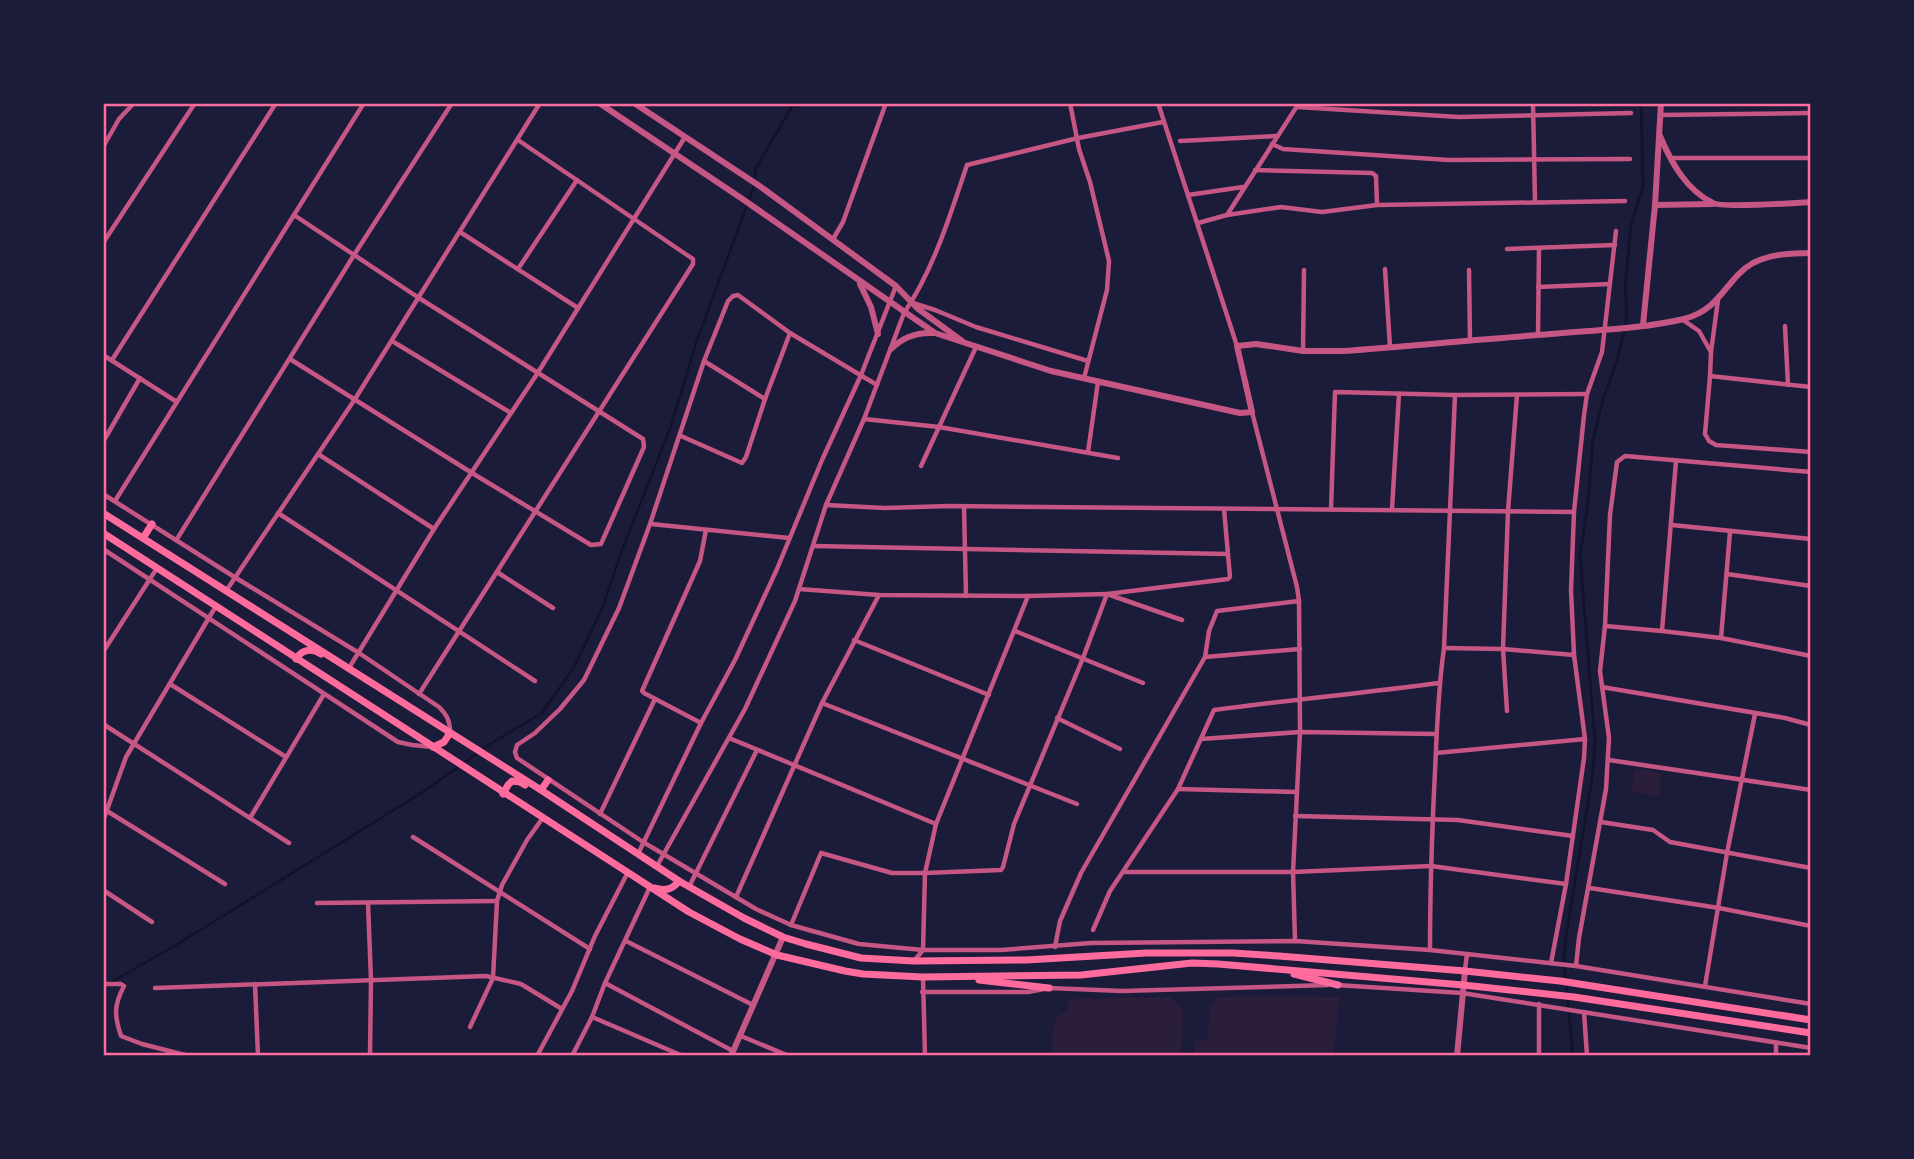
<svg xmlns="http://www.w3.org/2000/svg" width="1914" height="1159" viewBox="0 0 1914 1159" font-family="Mulish,sans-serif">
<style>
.green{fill:#2a1e3b}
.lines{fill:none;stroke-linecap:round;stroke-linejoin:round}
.stream{stroke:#12122b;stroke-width:2.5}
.minor{stroke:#c65784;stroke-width:4.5}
.tertiary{stroke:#c65784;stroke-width:6}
.secondary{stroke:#ff6b9d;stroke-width:7}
.neatline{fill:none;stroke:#ff6b9d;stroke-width:2.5}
</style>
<rect width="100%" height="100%" fill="#1b1b3a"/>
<g class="green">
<path d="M1634 769 1661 773 1659 797 1632 792Z"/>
<path d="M1269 996 1339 997 1334 1056H1194L1195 1041 1208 1040C1209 1024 1206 1007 1219 997Z"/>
<path d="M1172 997 1183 1010 1181 1056H1053L1052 1034 1056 1017 1066 1012 1070 999Z"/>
</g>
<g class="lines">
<g class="stream">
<path d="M110 983 181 942 426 790 490 744 542 713 574 667 602 609 622 550 671 426 696 343 753 189 756 168 794 103"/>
<path d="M1573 1056 1564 960 1565 942 1592 779 1595 741 1580 556 1588 504 1593 439 1604 396 1617 361 1624 333 1627 314 1625 287 1631 226 1643 186 1641 103"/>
</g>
<g class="minor">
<path d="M1070 103 1079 149 1090 182 1109 261 1107 290 1084 378"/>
<path d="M1158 103 1237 346"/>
<path d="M1533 103 1535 202"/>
<path d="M1297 107 1459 117 1631 113"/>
<path d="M1660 115 1811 113"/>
<path d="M1180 141 1277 136"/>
<path d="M1272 144 1283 149 1449 160 1630 159"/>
<path d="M103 147 119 119 134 103"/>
<path d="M1670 158H1811"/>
<path d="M1255 170 1372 173 1376 176 1377 205"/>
<path d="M1188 195 1243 187"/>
<path d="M1227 215 1281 207 1322 212 1377 205 1625 201"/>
<path d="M1198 223 1227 215 1299 103"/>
<path d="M460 232 578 308"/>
<path d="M833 239 843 222 886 103"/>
<path d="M103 243 195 103"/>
<path d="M1507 249 1615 245"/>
<path d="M518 269 577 180"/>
<path d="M1385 269 1390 347"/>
<path d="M1469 270 1470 341"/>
<path d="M1538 287 1610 284"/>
<path d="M1718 300 1711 352 1710 376 1811 387"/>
<path d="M913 303 935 310 976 327 1088 361"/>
<path d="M1683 320 1699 331 1711 352"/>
<path d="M1785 326 1788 385"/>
<path d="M1538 335 1539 248"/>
<path d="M392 341 511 413"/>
<path d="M1303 351 1304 270"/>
<path d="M103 355 177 402"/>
<path d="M290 359 472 473 591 545 601 544 644 447 643 439 419 298 294 215"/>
<path d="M112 360 276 103"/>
<path d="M704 361 765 399"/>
<path d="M1710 376 1705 434 1709 441 1716 445 1811 452"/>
<path d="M877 385 790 333 738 295 733 296 728 301 704 361 650 524 619 608 584 680 560 709 535 733 517 745 515 752 517 758 643 842 756 909 791 925 859 944 923 950H1001L1091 943 1295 941 1430 950 1576 966 1811 1004"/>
<path d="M1252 412 1297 587 1299 601 1300 732 1293 872 1295 941"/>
<path d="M864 419 939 427 1118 458"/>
<path d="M681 436 742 463 746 457 765 399 790 333"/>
<path d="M103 442 140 378"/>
<path d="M1088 452 1098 382"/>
<path d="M318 454 434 529"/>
<path d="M921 466 976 347"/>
<path d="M103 494 236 578 359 653 439 707C447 715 450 721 450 732"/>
<path d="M115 501 364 103"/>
<path d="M826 505 885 508 949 506 1574 512"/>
<path d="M964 507 966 596"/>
<path d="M1331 509 1335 392 1455 395 1587 394"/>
<path d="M1392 509 1399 394"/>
<path d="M278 513 535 681"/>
<path d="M651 524 789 538"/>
<path d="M1672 525 1811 539"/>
<path d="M177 539 354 255 452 103"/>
<path d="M813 546 1228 554"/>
<path d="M103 549 398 742 412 745 432 747"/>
<path d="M497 572 553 608"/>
<path d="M1727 574 1811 586"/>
<path d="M226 591 355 399 540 103"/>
<path d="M1182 620 1107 594 1228 579 1230 577 1224 509"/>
<path d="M1605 626 1662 631 1721 638 1811 656"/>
<path d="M1015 631 1143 683"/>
<path d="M1662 631 1676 461"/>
<path d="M1721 638 1730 532"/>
<path d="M854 640 989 695"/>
<path d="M1444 648 1503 649 1574 655"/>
<path d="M103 652 157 568"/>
<path d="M1205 657 1300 649"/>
<path d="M349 668 434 529 537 374 685 137"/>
<path d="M170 684 286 757"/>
<path d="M1602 687 1785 718 1811 725"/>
<path d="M419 694 693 264V259L684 253 518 140"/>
<path d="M822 703 1077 804"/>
<path d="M1507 711 1503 649 1508 511 1517 395"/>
<path d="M1057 718 1120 749"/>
<path d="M701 723 644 693 642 691 700 561 706 530"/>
<path d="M103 724 289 843"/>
<path d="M729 738 936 824"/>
<path d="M1201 739 1300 732 1436 734"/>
<path d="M1436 753 1585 739"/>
<path d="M1609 760 1811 790"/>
<path d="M1178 789 1296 792"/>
<path d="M107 811 225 884"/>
<path d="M600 814 655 699"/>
<path d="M1295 816 1458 820 1573 836"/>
<path d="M250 818 324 694"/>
<path d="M103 821 126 757 216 606"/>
<path d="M1601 822 1653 830 1670 842 1811 868"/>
<path d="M413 837 590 949"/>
<path d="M638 854 701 723 735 660 777 569 822 460 861 375 896 286"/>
<path d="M657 866 745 709 795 601 826 505 864 419 904 313C934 269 950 215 967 165L1078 138 1163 122"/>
<path d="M1124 872H1293L1431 866 1566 884"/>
<path d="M689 887 757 750"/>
<path d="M1590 888 1719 908 1811 926"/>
<path d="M103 890 152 922"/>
<path d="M736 897 822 703 879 595"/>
<path d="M317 903 497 901"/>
<path d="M368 903 371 980 370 1056"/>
<path d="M791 925 821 853 892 873H925L1001 870 1003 867 1014 824 1083 658 1107 594 1028 596 879 595 799 589"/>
<path d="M1093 930 1110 891 1178 789 1214 710C1289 700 1364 693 1439 683"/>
<path d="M626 941 753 1005"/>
<path d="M1055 947 1060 921 1081 873 1205 657 1209 631 1217 611 1299 601"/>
<path d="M1430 950C1430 890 1432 831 1435 771 1437 730 1438 689 1444 648L1455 395"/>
<path d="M914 961 923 950 925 873 936 824 1028 596"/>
<path d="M1551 963 1566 884 1584 758 1585 739 1574 655 1571 590 1574 512 1584 415 1587 394 1602 352 1616 231"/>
<path d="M1576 966 1579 938 1606 789 1609 738 1600 671 1605 626 1610 515 1617 462 1625 456 1811 472"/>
<path d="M1465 970 1467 954"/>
<path d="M923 977 925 1056"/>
<path d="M605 983 733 1051"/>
<path d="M103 984H121L124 986C114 1005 114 1015 121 1036L142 1044 189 1056"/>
<path d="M255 984 258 1056"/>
<path d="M1337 985 1462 993 1811 1048"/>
<path d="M1705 986 1727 853 1755 714"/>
<path d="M155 988 486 976 521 984 562 1009"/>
<path d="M922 992H1028L1049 988 1122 991 1328 985"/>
<path d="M1584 1012 1587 1056"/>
<path d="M592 1017 683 1056"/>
<path d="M470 1027 493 978 497 901 502 885 527 840 542 819"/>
<path d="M741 1036 789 1056"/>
<path d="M537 1056 572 991 595 936 628 872"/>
<path d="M572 1056 592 1017 605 983 650 887"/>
<path d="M1539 1056V1004"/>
<path d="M1776 1056V1043"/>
</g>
<g class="tertiary">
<path d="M599 103 741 198 935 333 1051 371 1240 413 1252 412 1237 346 1256 344 1303 351H1343C1412 346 1481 339 1551 334 1594 330 1641 329 1684 319 1722 309 1726 278 1753 263 1771 254 1791 253 1811 253"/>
<path d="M634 103 761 187 896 286 917 308 962 341"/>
<path d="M1660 136C1671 162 1686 190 1713 203 1722 208 1795 203 1811 202"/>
<path d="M1655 205 1713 204"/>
<path d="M860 284 871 307 878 334"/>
<path d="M1643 325 1655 205 1661 103"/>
<path d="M891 349C903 337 916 332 933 333"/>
<path d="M731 1056 783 937"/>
<path d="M1457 1056 1465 971"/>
</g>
<g class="secondary">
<path d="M103 513 541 790 679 881 744 918 783 937 806 944 861 958 914 961 1026 960 1146 953H1233L1279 956 1465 971 1560 981 1811 1020"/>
<path d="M103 533 689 912 740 939 777 955 845 971 863 974 923 977 1081 975 1192 963 1218 964 1463 985 1574 997 1811 1033"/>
<path d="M143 538 152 524"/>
<path d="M296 659C302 649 312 648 321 654"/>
<path d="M433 747 444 742 450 733"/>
<path d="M541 790 548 780"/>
<path d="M503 794 508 785 512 781 520 782 525 785"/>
<path d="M654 888C665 891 672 890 679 881"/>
<path d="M1294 974 1338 985"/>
<path d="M979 980 1049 988"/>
</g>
</g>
<rect width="1914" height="1159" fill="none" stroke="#1b1b3a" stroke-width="210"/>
<rect x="105" y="105" width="1704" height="949" class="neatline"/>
</svg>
